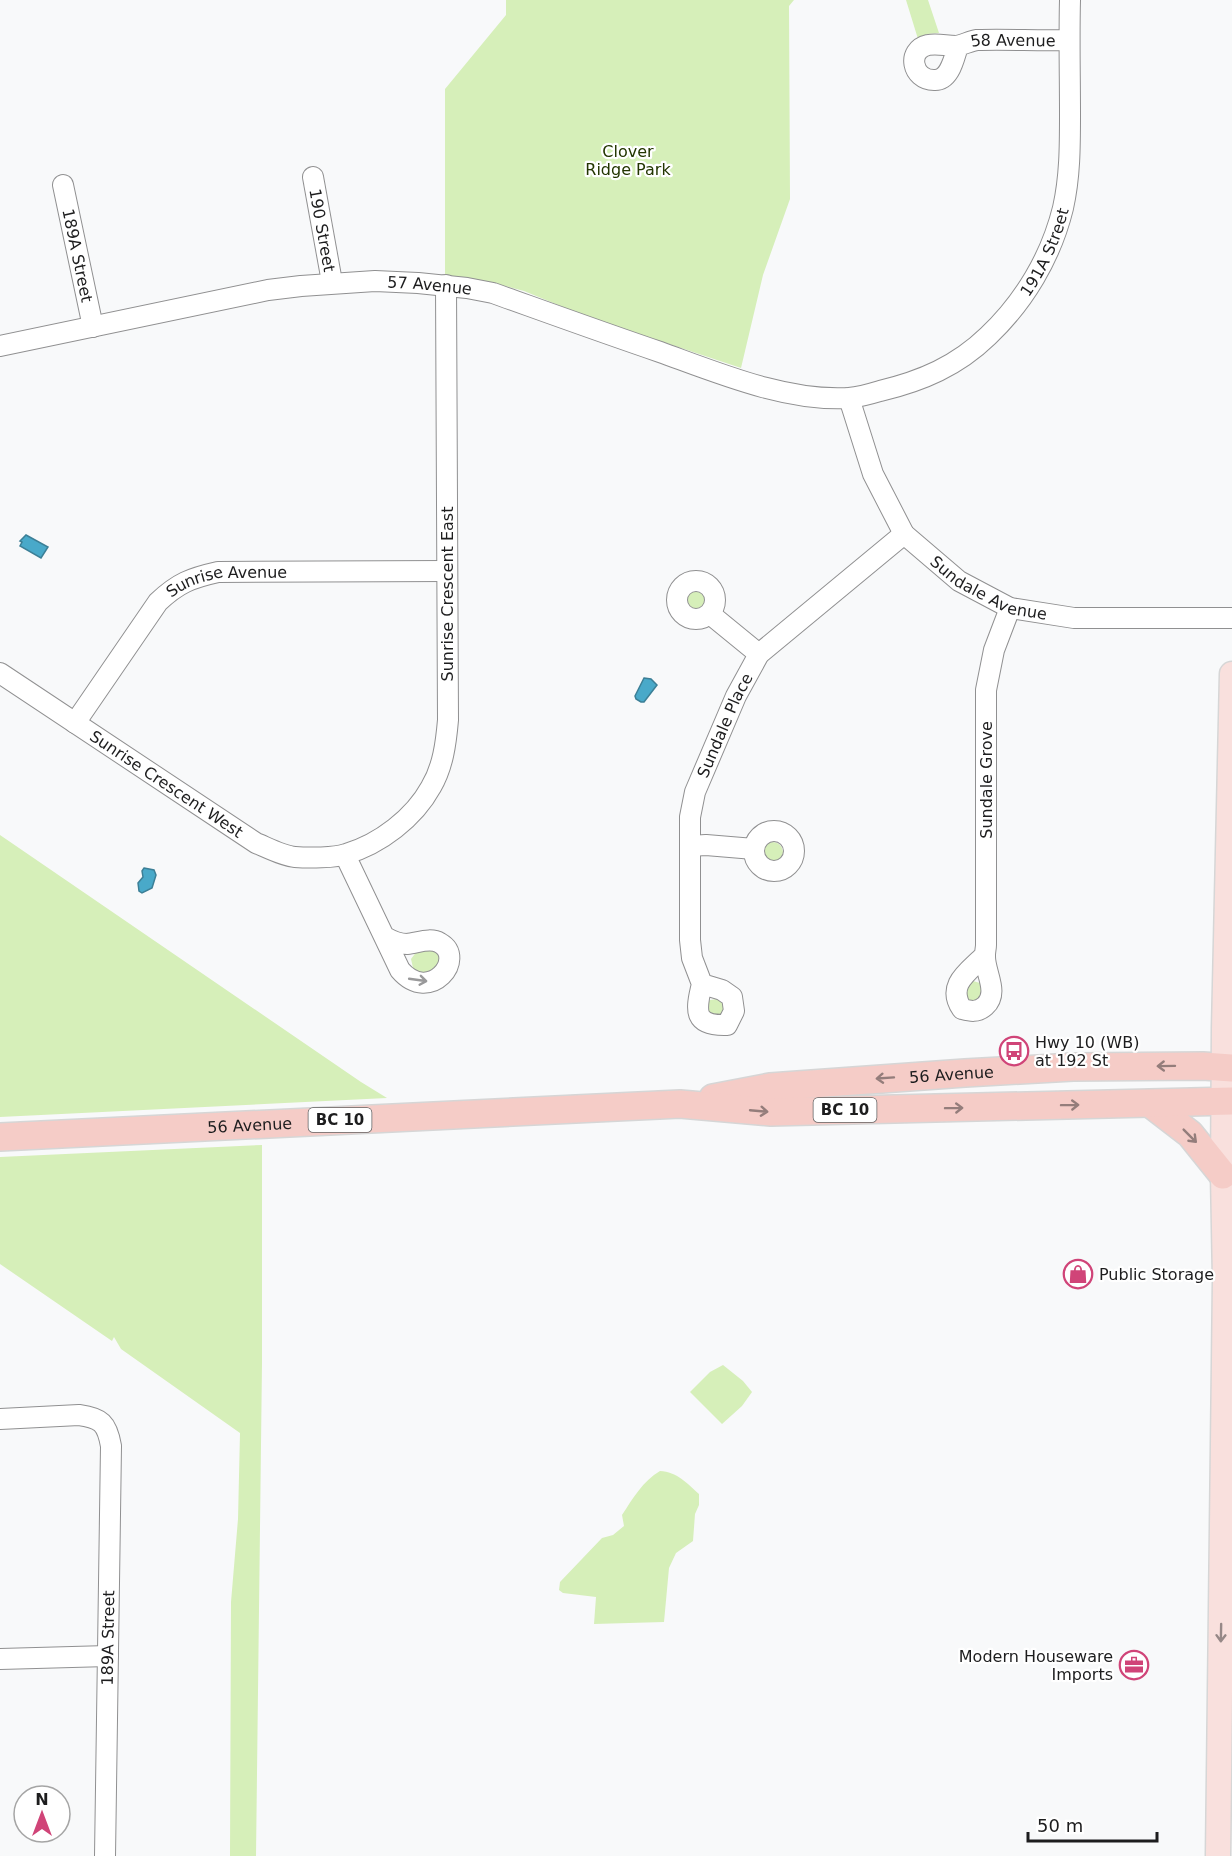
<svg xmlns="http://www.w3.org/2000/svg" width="1232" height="1856" viewBox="0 0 1232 1856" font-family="'DejaVu Sans',sans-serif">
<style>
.green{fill:#d6efb9}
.water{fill:#49a9c9;stroke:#3c7f96;stroke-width:1.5}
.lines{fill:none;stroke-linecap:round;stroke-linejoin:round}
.minor-casing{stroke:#909091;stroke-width:22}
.major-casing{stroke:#d6d6d6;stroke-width:27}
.highway-casing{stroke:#d6d6d6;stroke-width:30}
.minor{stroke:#fff;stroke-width:20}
.major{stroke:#f9e0dd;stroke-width:24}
.highway{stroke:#f5ccc7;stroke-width:27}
.oneway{stroke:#99999a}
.oneway2{stroke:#947d7b}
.oneway3{stroke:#968887}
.labels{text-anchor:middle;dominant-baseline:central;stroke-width:4.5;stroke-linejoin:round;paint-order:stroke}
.shield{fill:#fff;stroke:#616162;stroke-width:1.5}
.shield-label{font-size:15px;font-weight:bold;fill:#1d1d1e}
.street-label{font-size:16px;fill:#1d1d1e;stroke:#fff}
.park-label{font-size:16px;fill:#233601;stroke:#fff}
.poi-label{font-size:16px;fill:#1d1d1e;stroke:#fff;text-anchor:start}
</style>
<rect width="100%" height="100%" fill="#f8f9fa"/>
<g class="green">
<path d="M506 0H794L789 6 790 199 763 275 741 368 585 316 524 291 497 284 445 275V89L506 15Z"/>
<path d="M906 0H928L939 33 927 34 918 39Z"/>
<circle cx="695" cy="600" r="10"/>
<path d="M0 835 361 1082 387 1098 0 1117Z"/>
<circle cx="773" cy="852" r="10"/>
<path d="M426 947 438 950 441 964C431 971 423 978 413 968L411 959 417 951Z"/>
<path d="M973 981 980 983 984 989 978 1001H968L963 989Z"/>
<path d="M717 999 723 1002 725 1008 721 1017 712 1018 705 1005 710 1000Z"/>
<path d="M262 1145V1363L256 1856H230L231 1602 238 1519 240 1433 121 1349 114 1337 112 1341 0 1264V1157Z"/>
<path d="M723 1365 743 1381 752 1392 742 1406 722 1424 690 1392 710 1372Z"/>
<path d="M660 1471C677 1472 687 1483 699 1494V1505L695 1514 693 1541 676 1553 669 1568 664 1622 594 1624 596 1597 563 1593 559 1590 560 1582 602 1538 613 1535 624 1526 622 1515C633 1498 643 1481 660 1471Z"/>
</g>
<g class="water">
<path d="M26 535 48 547 41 558 20 546 22 542 20 541Z"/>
<path d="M644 678 651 679 657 685 644 702H641L636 699 635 696Z"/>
<path d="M144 868 154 870 156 875 152 888 142 893 139 891 138 883 143 877 142 871Z"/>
</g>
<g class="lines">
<g class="minor-casing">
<g id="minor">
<path id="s1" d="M958 46C954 58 950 81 934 80 912 80 906 50 928 45 938 43 946 46 956 46 963 45 970 41 977 40 1008 39 1039 41 1069 40"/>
<path id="s2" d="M313 177 332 282"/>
<path id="s3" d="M63 185 93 327"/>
<path id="s4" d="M0 346 268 290 301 286 375 281 418 283 467 288 493 293C549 313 604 333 660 352 718 373 787 402 849 398 859 397 870 394 880 391 922 381 957 366 988 336 1024 302 1051 257 1063 208 1070 177 1070 146 1070 114 1070 76 1069 38 1070 0"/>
<path id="s5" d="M849 398 873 474 904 534 959 581 1010 608 1074 618H1232"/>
<circle cx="696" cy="600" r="19"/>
<path d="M710 614 759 654"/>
<path id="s6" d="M0 673 256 843C268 848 283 856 295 857 308 858 335 858 346 854 380 844 414 818 431 787 443 767 446 743 448 720L446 285"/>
<path id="s7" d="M75 723 158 602C178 583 191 578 218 572L447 571"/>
<circle cx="774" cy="851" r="20"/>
<path d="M690 846 706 845 754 849"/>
<path d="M345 855 400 970C430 1005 467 958 440 943 430 937 418 943 407 944 399 944 392 941 385 937"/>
<path d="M984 956C968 972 946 985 962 1009 970 1011 977 1013 985 1006 1000 992 984 972 985 955 985 951 986 948 986 945V690L994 650 1010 608"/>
<path id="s8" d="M702 984C695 1012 694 1026 727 1025L734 1011 732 997 722 990 702 984 692 958 690 940V817L695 792 736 696 759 654 904 534"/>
<path d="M0 1419 79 1415C101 1418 107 1423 111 1446L105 1856"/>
<path d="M0 1659 108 1656"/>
</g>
</g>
<g class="major-casing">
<path id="major" d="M1218 1856 1225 1280 1223 1175 1224 1029 1232 674"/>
</g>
<g class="highway-casing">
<g id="highway">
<path id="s9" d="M713 1098 770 1087 965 1073 1073 1067 1203 1066 1232 1068"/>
<path d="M1151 1104 1190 1134 1223 1175"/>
<path id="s10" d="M0 1137 680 1104 771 1112 1232 1101"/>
</g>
</g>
<use href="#minor" class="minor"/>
<use href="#major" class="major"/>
<use href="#highway" class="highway"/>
</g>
<defs><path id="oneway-shaft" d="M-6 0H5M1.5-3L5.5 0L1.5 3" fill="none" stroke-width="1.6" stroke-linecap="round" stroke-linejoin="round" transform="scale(1.5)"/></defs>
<use class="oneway" href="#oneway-shaft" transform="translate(418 980) rotate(8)"/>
<g class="oneway2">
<use href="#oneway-shaft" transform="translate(1166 1066) rotate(179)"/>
<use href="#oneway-shaft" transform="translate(885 1078) rotate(176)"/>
<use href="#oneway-shaft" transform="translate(1070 1105) rotate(-1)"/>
<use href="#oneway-shaft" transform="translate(954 1108) rotate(-1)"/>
<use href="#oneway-shaft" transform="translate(759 1111) rotate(5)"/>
<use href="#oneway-shaft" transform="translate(1190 1136) rotate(45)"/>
</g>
<use class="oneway3" href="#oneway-shaft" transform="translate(1221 1633) rotate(91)"/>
<defs>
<g id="bus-ring" transform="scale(1.5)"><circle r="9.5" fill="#fff" stroke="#d04478" stroke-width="1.5"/><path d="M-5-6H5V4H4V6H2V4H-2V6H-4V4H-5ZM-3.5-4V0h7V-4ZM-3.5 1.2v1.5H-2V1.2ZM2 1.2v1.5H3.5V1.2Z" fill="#d04478"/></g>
<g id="shop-ring" transform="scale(1.5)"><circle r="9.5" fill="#fff" stroke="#d04478" stroke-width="1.5"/><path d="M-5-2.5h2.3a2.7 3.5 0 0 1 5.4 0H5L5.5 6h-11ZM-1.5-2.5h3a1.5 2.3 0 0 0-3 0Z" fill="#d04478"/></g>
<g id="office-ring" transform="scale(1.5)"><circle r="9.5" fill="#fff" stroke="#d04478" stroke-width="1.5"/><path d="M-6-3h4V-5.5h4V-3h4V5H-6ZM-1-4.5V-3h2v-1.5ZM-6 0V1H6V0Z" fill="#d04478"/></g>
</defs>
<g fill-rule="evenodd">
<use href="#bus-ring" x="1014" y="1051"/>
<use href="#shop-ring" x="1078" y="1274"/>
<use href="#office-ring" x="1134" y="1665"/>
</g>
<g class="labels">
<g class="shield">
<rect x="813.5" y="1098" width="63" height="24" rx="4.5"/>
<rect x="308.5" y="1108" width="63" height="24" rx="4.5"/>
</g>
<g class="shield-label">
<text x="845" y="1110">BC 10</text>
<text x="340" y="1120">BC 10</text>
</g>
<g class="street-label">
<text stroke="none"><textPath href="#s1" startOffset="184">58 Avenue</textPath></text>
<text stroke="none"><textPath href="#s2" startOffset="54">190 Street</textPath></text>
<text stroke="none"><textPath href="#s4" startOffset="1130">191A Street</textPath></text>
<text stroke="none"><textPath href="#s3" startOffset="72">189A Street</textPath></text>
<text stroke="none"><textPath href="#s4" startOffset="436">57 Avenue</textPath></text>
<text stroke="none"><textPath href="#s5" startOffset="250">Sundale Avenue</textPath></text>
<text stroke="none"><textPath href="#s7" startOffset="222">Sunrise Avenue</textPath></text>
<text transform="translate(447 594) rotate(-90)">Sunrise Crescent East</text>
<text stroke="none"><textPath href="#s8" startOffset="393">Sundale Place</textPath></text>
<text transform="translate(986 780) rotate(-90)">Sundale Grove</text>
<text stroke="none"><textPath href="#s6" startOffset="200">Sunrise Crescent West</textPath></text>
<text stroke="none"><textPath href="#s9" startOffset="240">56 Avenue</textPath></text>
<text stroke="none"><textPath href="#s10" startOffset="250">56 Avenue</textPath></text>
<text transform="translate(108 1638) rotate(-89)">189A Street</text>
</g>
<g class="park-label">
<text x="628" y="151">Clover<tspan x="628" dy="18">Ridge Park</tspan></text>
</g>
<g class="poi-label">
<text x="1035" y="1042">Hwy 10 (WB)<tspan x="1035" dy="18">at 192 St</tspan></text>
<text x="1099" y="1274">Public Storage</text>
<text x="1113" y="1656" text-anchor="end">Modern Houseware<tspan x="1113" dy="18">Imports</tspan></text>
</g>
</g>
<g transform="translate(42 1814)"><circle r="28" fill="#ffffff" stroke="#a5a5a5" stroke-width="1.5"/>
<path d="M0-4.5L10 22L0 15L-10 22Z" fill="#d04478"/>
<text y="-9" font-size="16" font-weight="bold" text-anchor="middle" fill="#1d1d1e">N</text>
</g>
<path d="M1028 1832v9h129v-9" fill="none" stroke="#1d1d1e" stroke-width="3"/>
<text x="1037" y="1832" font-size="18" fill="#1d1d1e" stroke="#ffffff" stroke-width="4.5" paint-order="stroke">50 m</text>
</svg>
